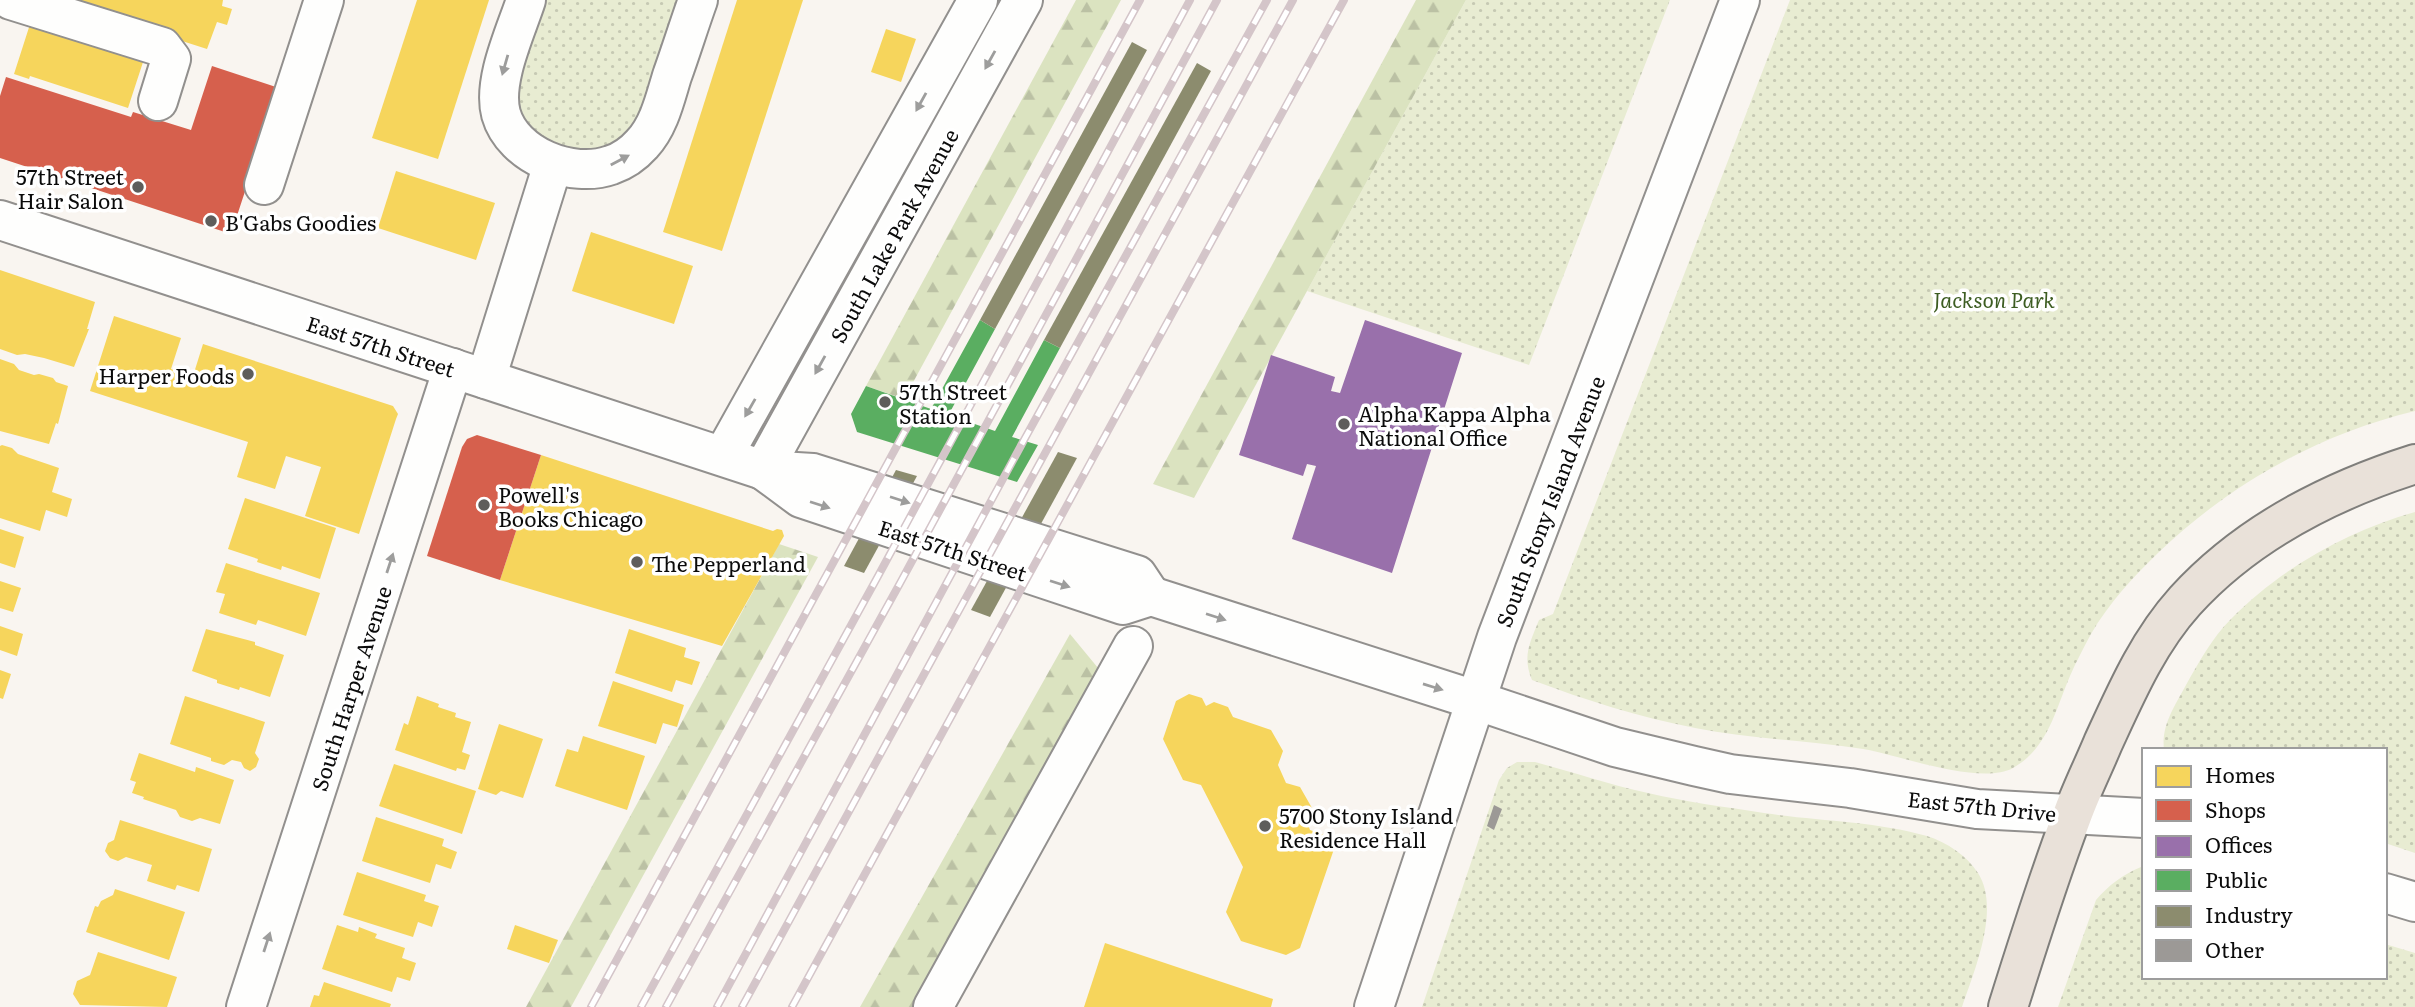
<svg xmlns="http://www.w3.org/2000/svg" width="2415" height="1007" viewBox="0 0 2415 1007" font-family="Literata,serif">
<style>
.grass{fill:url(#grass-dots)}
.forest{fill:url(#forest-firs)}
.homes{fill:#f6d55c}
.shops{fill:#d6604d}
.offices{fill:#9970ab}
.public{fill:#5aae61}
.industry{fill:#8c8c6e}
.building{fill:#9c9996}
.lines{fill:none;stroke-linecap:round;stroke-linejoin:round}
.minor-casing{stroke:#92908e;stroke-width:42}
.major-casing{stroke:#7f7e7b;stroke-width:42}
.minor{stroke:#fefefd;stroke-width:38}
.major{stroke:#e9e1d9;stroke-width:38}
.rail-casing{stroke:#d4c5c9;stroke-width:8}
.rail{stroke:#fff;stroke-width:5;stroke-dasharray:16;stroke-linecap:butt}
.oneway{fill:#9d9d9c}
.poi-dot{fill:#5e5d5b;stroke:#fff;stroke-width:2.5}
.labels{text-anchor:middle;dominant-baseline:central;stroke-width:7;stroke-linejoin:round;paint-order:stroke}
.poi-label{font-size:21px;fill:#0b0b0b;stroke:#fff;text-anchor:start}
.street-label{font-size:21px;fill:#0b0b0b;stroke:#fff}
.park-label{font-size:21px;font-style:italic;fill:#3d5d22;stroke:#fff}
</style>
<defs>
<pattern id="grass-dots" width="8" height="8" patternUnits="userSpaceOnUse" patternTransform="scale(1.75)"><rect width="8" height="8" fill="#e8ecd2"/><path d="M2 2h.1M6 6h.1" fill="none" stroke="#c6c9b3" stroke-width="1.8" stroke-linecap="round"/></pattern>
<pattern id="forest-firs" width="22" height="20" patternUnits="userSpaceOnUse" patternTransform="scale(1.75)"><rect width="22" height="20" fill="#dbe3c0"/><path d="M5 1l3.5 6h-7zM16 11l3.5 6h-7z" fill="#bbc1a4"/></pattern>
</defs>
<rect width="100%" height="100%" fill="#f9f5f0"/>
<g class="grass">
<path d="M526 0H698L644 143 553 164 500 94Z"/>
<path d="M1466 0H1670L1529 365 1307 291Z"/>
<path d="M1790 0H2415V411C2319 434 2230 484 2159 552 2133 577 2109 603 2091 634 2084 647 2076 662 2070 676 2055 711 2048 748 2013 768 1980 786 1899 755 1863 749 1807 740 1750 739 1695 728 1639 717 1585 700 1532 680 1522 656 1530 643 1539 620L1553 614Z"/>
<path d="M2415 512V853L2385 843V750H2164C2161 725 2175 706 2186 685 2199 662 2212 638 2231 619 2281 568 2348 531 2415 512Z"/>
<path d="M1517 762H1535C1573 772 1610 785 1648 793 1686 802 1726 807 1764 813 1818 821 1875 821 1927 836 1948 843 1966 855 1978 873 2001 909 1974 971 1962 1007H1422L1499 780 1507 768Z"/>
<path d="M2141 867H2144V977H2385V944L2415 953V1007H2058L2096 900C2109 885 2122 875 2141 867Z"/>
</g>
<g class="forest">
<path d="M1076 0H1121L904 399 866 386Z"/>
<path d="M1416 0H1466L1194 498 1153 484Z"/>
<path d="M779 544 818 557 571 1007H526Z"/>
<path d="M1070 634 1103 674 919 1007H860Z"/>
</g>
<g class="homes">
<path d="M54 0H223L222 6 232 9 227 25 217 22 207 49Z"/>
<path d="M417 0H489L438 159 372 138Z"/>
<path d="M737 0H803L722 251 663 232Z"/>
<path d="M32 18 145 56 128 108 30 76 29 79 14 74Z"/>
<path d="M886 29 916 39 901 82 871 72Z"/>
<path d="M396 171 495 203 476 260 378 228Z"/>
<path d="M591 232 693 266 674 324 572 291Z"/>
<path d="M0 270 95 302 87 329H89L74 367 44 358 25 354 17 355 0 349Z"/>
<path d="M114 316 181 338 171 369 193 376 203 344 393 406 398 414 396 419 359 534 305 516 321 467 286 456 275 489 237 477 248 442 90 391Z"/>
<path d="M0 359 14 364 19 370 34 375 39 374 53 378 56 382 68 386 58 424 56 423 49 444 0 431Z"/>
<path d="M2 445 12 448 18 454 59 468 52 492 72 499 67 517 46 510 40 531 0 518V446Z"/>
<path d="M541 455 773 531 777 529 782 530 784 536 722 646 500 580Z"/>
<path d="M245 498 336 528 320 579 282 566 281 570 257 562 258 559 228 549Z"/>
<path d="M0 529 24 537 15 568 0 563Z"/>
<path d="M226 563 320 593 306 636 258 620 256 625 219 613 225 594 216 592Z"/>
<path d="M0 581 21 588 13 612 0 608Z"/>
<path d="M0 626 23 634 17 656 0 650Z"/>
<path d="M206 629 255 642V645L284 655 270 697 240 687 239 690 217 683V680L192 671Z"/>
<path d="M629 629 686 648 684 657 700 662 692 685 676 680 672 692 615 673Z"/>
<path d="M0 670 11 674 3 699 0 698Z"/>
<path d="M613 681 684 705 677 727 663 723 656 744 598 726Z"/>
<path d="M1189 694 1202 698 1206 706 1214 702 1228 707 1233 717 1271 730 1283 751 1278 765 1286 783 1300 787 1312 808 1307 822 1310 830 1324 835 1334 849 1300 948 1286 955 1241 941 1226 912 1243 867 1201 785 1183 780 1163 739 1176 701Z"/>
<path d="M185 696 265 722 255 753 259 759 256 767 250 771 244 768 241 762 232 760 224 765 211 761V758L170 744Z"/>
<path d="M417 696 439 704 438 707 456 713 455 717 471 722 462 752 470 755 465 770 457 768 456 771 395 750 404 723 408 725Z"/>
<path d="M499 724 543 739 523 798 501 791 496 795 478 789Z"/>
<path d="M583 736 645 756 627 810 555 786 567 749 578 752Z"/>
<path d="M139 753 195 772 196 767 234 780 220 824 200 818 192 821 180 817 176 810 143 799 144 797 132 793 136 782 130 780Z"/>
<path d="M394 764 476 791 462 834 379 806Z"/>
<path d="M376 817 444 839 442 846 457 852 451 869 436 864 430 883 362 861Z"/>
<path d="M120 820 212 849 199 892 177 885 175 890 147 881 152 865 126 857 118 861 110 858 105 851 108 843 114 840Z"/>
<path d="M357 872 426 895 424 901 439 906 432 927 418 922 413 937 343 915Z"/>
<path d="M115 889 185 912 169 960 86 932 95 906 98 907 101 901 113 895Z"/>
<path d="M337 925 358 932 359 927 377 934 375 938 405 948 402 958 416 963 410 981 397 977 392 992 322 969Z"/>
<path d="M515 925 558 940 549 963 507 949Z"/>
<path d="M1105 943 1273 999 1271 1007H1084Z"/>
<path d="M98 952 177 977 167 1007 80 1005 73 994 77 981 90 975Z"/>
<path d="M324 982 391 1004 390 1007H310L314 995 319 996Z"/>
</g>
<g class="shops">
<path d="M212 66 279 88 231 234 0 158V96L6 77 131 117 133 112 191 130Z"/>
<path d="M477 435 541 455 500 580 427 556 462 447 467 439Z"/>
</g>
<path class="offices" d="M1365 320 1462 353 1392 573 1292 539 1316 466 1307 464 1303 476 1239 455 1271 355 1335 377 1331 391 1340 393Z"/>
<path class="public" d="M980 320 995 329 949 414 963 420 995 431 1044 340 1060 348 1012 437 1038 445 1017 482 857 432 851 414 866 386 931 409Z"/>
<g class="industry">
<path d="M1132 42 1147 50 995 329 980 320Z"/>
<path d="M1197 63 1211 71 1060 348 1044 340Z"/>
<path d="M1058 452 1077 458 990 617 971 610Z"/>
<path d="M896 470 917 476 864 573 844 566Z"/>
</g>
<path class="building" d="M1494 805 1502 809 1494 830 1487 826Z"/>
<g class="lines">
<g class="minor-casing">
<g id="minor">
<path d="M11 0 162 47 171 59 158 101"/>
<path d="M526 0C516 31 492 81 501 114 513 156 572 179 611 165 623 161 634 153 642 144 659 126 665 99 672 76 681 51 689 25 698 0"/>
<path d="M264 185 324 0"/>
<path d="M0 220 763 470 813 473 1137 575 1151 596"/>
<path d="M486 379 553 164"/>
<path d="M723 456 978 0"/>
<path d="M763 470 801 498 1123 605 1151 596 1475 700 1615 747 1694 766 1730 774 1850 788 1977 809 2144 818"/>
<path d="M763 470 1023 0"/>
<path d="M2385 893 2415 902"/>
<path d="M246 1007 453 368"/>
<path d="M933 1007 1133 646"/>
<path d="M1374 1007 1497 637 1740 0"/>
</g>
</g>
<g class="major-casing">
<path id="major" d="M2008 1007C2028 943 2048 879 2072 816 2081 791 2093 767 2103 743 2126 693 2148 642 2185 601 2246 534 2330 491 2415 464"/>
</g>
<use href="#minor" class="minor"/>
<use href="#major" class="major"/>
<g class="rail-casing">
<g id="rail">
<path d="M591 1007 1140 0"/>
<path d="M641 1007 877 578 1190 0"/>
<path d="M666 1007 899 585 1217 0"/>
<path d="M717 1007 1024 440 1267 0"/>
<path d="M742 1007 1293 0"/>
<path d="M792 1007 1344 0"/>
</g>
</g>
<use href="#rail" class="rail"/>
</g>
<defs><path id="oneway-solid" d="M-6-.8H1V-3.2L6.5 0L1 3.2V.8H-6Z" transform="scale(1.75)"/></defs>
<g class="oneway">
<use href="#oneway-solid" transform="translate(990 60) rotate(119)"/>
<use href="#oneway-solid" transform="translate(505 65) rotate(106)"/>
<use href="#oneway-solid" transform="translate(921 102) rotate(119)"/>
<use href="#oneway-solid" transform="translate(620 160) rotate(-28)"/>
<use href="#oneway-solid" transform="translate(820 365) rotate(119)"/>
<use href="#oneway-solid" transform="translate(750 408) rotate(120)"/>
<use href="#oneway-solid" transform="translate(900 500) rotate(18)"/>
<use href="#oneway-solid" transform="translate(820 505) rotate(18)"/>
<use href="#oneway-solid" transform="translate(390 563) rotate(-72)"/>
<use href="#oneway-solid" transform="translate(1060 584) rotate(18)"/>
<use href="#oneway-solid" transform="translate(1216 617) rotate(18)"/>
<use href="#oneway-solid" transform="translate(1433 687) rotate(17)"/>
<use href="#oneway-solid" transform="translate(267 942) rotate(-72)"/>
</g>
<g class="poi-dot">
<circle cx="138" cy="187" r="7"/>
<circle cx="211" cy="221" r="7"/>
<circle cx="248" cy="374" r="7"/>
<circle cx="885" cy="402" r="7"/>
<circle cx="1344" cy="424" r="7"/>
<circle cx="484" cy="505" r="7"/>
<circle cx="637" cy="562" r="7"/>
<circle cx="1265" cy="826" r="7"/>
</g>
<g class="labels">
<g class="poi-label">
<text x="124" y="175" text-anchor="end">57th Street<tspan x="124" dy="24">Hair Salon</tspan></text>
<text x="225" y="221">B'Gabs Goodies</text>
<text x="234" y="374" text-anchor="end">Harper Foods</text>
<text x="899" y="390">57th Street<tspan x="899" dy="24">Station</tspan></text>
<text x="1358" y="412">Alpha Kappa Alpha<tspan x="1358" dy="24">National Office</tspan></text>
<text x="498" y="493">Powell's<tspan x="498" dy="24">Books Chicago</tspan></text>
<text x="651" y="562">The Pepperland</text>
<text x="1279" y="814">5700 Stony Island<tspan x="1279" dy="24">Residence Hall</tspan></text>
</g>
<g class="street-label">
<text transform="translate(893 235) rotate(-61)">South Lake Park Avenue</text>
<text transform="translate(381 345) rotate(18)">East 57th Street</text>
<text transform="translate(1549 501) rotate(-69)">South Stony Island Avenue</text>
<text transform="translate(953 549) rotate(18)">East 57th Street</text>
<text transform="translate(350 688) rotate(-72)">South Harper Avenue</text>
<text transform="translate(1982 805) rotate(6)">East 57th Drive</text>
</g>
<g class="park-label">
<text x="1994" y="298">Jackson Park</text>
</g>
</g>
<rect x="2142" y="748" width="245" height="231" fill="#ffffff" stroke="#9d9d9d" stroke-width="2"/>
<rect x="2156" y="766" width="35" height="21" fill="#f6d55c" stroke="#9d9d9d" stroke-width="2"/>
<text x="2205" y="783" font-size="21" fill="#0b0b0b">Homes</text>
<rect x="2156" y="800" width="35" height="21" fill="#d6604d" stroke="#9d9d9d" stroke-width="2"/>
<text x="2205" y="818" font-size="21" fill="#0b0b0b">Shops</text>
<rect x="2156" y="836" width="35" height="21" fill="#9970ab" stroke="#9d9d9d" stroke-width="2"/>
<text x="2205" y="853" font-size="21" fill="#0b0b0b">Offices</text>
<rect x="2156" y="870" width="35" height="21" fill="#5aae61" stroke="#9d9d9d" stroke-width="2"/>
<text x="2205" y="888" font-size="21" fill="#0b0b0b">Public</text>
<rect x="2156" y="906" width="35" height="21" fill="#8c8c6e" stroke="#9d9d9d" stroke-width="2"/>
<text x="2205" y="923" font-size="21" fill="#0b0b0b">Industry</text>
<rect x="2156" y="940" width="35" height="21" fill="#9c9996" stroke="#9d9d9d" stroke-width="2"/>
<text x="2205" y="958" font-size="21" fill="#0b0b0b">Other</text>
</svg>
